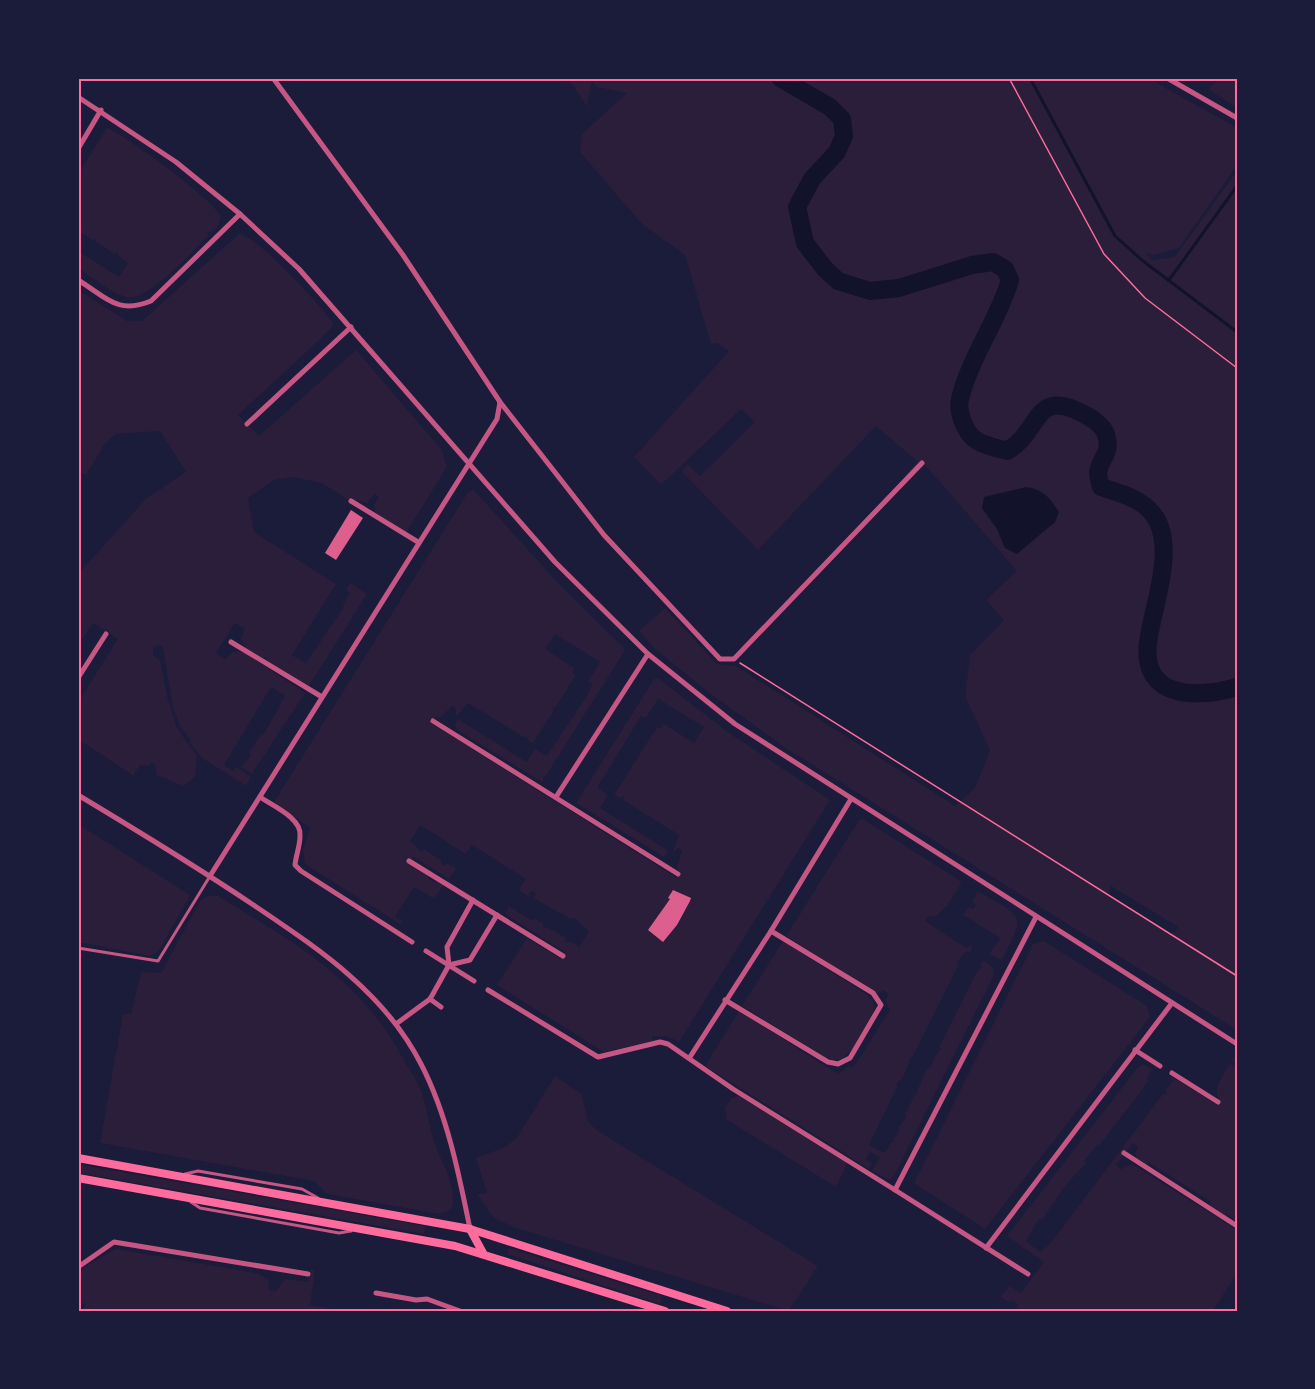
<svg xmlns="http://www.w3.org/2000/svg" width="1315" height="1389" viewBox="0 0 1315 1389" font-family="Arial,sans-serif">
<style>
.green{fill:#2a1e3b;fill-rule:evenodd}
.water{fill:#12122b}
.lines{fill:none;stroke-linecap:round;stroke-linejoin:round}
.stream{stroke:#12122b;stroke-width:3}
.river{stroke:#12122b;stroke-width:18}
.building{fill:#dd5f8e}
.path{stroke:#ff6b9d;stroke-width:1.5}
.service{stroke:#c65784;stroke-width:3}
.minor{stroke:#c65784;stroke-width:5}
.primary{stroke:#ff6b9d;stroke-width:8}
.neatline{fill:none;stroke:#ff6b9d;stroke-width:2}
</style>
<rect width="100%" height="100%" fill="#1b1b3a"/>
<g class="green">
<path d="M568 78H1148L1237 128V165L1179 248 1154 255 1145 252 1152 260 1175 257 1237 171V1030L786 748 712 695 654 648 639 631 665 608 717 664 736 666 955 806 975 788 990 750 965 696 970 655 1004 620 986 600 1017 571 925 465 909 480 905 476 917 461 876 426 758 550 682 472 687 464 700 476 755 422 741 409 661 485 634 457 729 351 717 343 711 344 685 255 642 224 580 152 582 134 627 93 597 87 592 81 587 105 591 113ZM1111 886 1178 927V928L1171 934 1107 895Z"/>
<path d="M1220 78H1237V108L1208 89Z"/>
<path d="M107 128C125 135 217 202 221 217L217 228 207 233 209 235C193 250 147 303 126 297 109 292 92 277 78 268V251L119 277 128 263 119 256 117 252 115 254 96 242 95 238 93 240 78 231V174Z"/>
<path d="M239 234C256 234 321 306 333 323L332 328 238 415 259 436 356 350 442 450 447 467 406 533 375 512 374 505 379 497 375 494 367 503 353 499 351 501 321 483 294 477 274 480 248 498 254 532 336 584 292 655 306 663 344 607 342 606 350 593 346 590 350 583 367 594 309 686 265 660 267 657 263 658 246 648 241 638 245 629 235 623 216 653 225 659 233 652H244L305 693 252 774 241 767 251 755 249 753 262 733 264 734 285 696 271 687 224 765 233 771 236 767 251 777 246 786 202 758 189 742 191 740 180 726 173 708 163 648 159 645 153 647V655L160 660 167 696 177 728 197 756 195 777 183 786 157 775 155 764 152 762 148 766 140 765 134 774 137 778 78 739V702L118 639 93 623 78 646V574L146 499 186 472 160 431 115 434 104 445 86 475 78 470V290L127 321H142Z"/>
<path d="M474 490 558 583 624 648V652L542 782 457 730 455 725 458 719 527 762 535 749 547 756 587 696 592 684 588 682 600 662 555 634 545 649 574 668 572 673 576 675 555 708H550L554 710 533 743 527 740 529 736 525 738 468 703 456 717V709L452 706 441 717 433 718 431 723 677 878 680 874 677 867 682 851 678 848 672 853 679 835 623 800 624 796 620 798 614 795 657 727 661 729 664 724 694 743 704 727 658 699 646 718 641 716 599 785 598 788 608 795 600 808 669 851 664 857 576 803 654 679H659L732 735 830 800 679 1042 666 1036H652V1041L604 1052 497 985 527 938 561 959 565 952 505 914 509 906 532 921 534 918 543 924V928L547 927 566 938 564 941 568 943 570 941 579 947 589 931 573 917 571 919 533 898 536 894 532 891 528 896 519 890 526 879 472 845 466 854 420 825 410 841 422 852 424 849 442 861 441 863 445 866 447 863 456 869 449 879 414 857 408 862 429 876 428 879 443 885 434 899 414 887 395 917 402 921 400 924 305 864 303 850 310 828 274 802 468 492Z"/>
<path d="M863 819 962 882 947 906 936 916 928 917 925 921 966 948 973 944 970 953 966 951 957 963 959 964 912 1058 910 1057C910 1064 903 1080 896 1084L898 1085 869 1145 885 1153 891 1142 893 1143 894 1136 896 1137 899 1131 898 1128 907 1116 905 1115 915 1094 917 1095V1091L927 1069 931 1068 930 1064 932 1065 935 1054 937 1055 941 1048 939 1047 976 973 982 967 980 965 982 960C991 965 995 967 993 977L894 1176 889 1180 872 1171 880 1157 870 1152 866 1160 872 1163 869 1169 705 1066 739 1011 833 1071 839 1073 849 1066 853 1068 890 1010 885 1001 889 994 883 990 878 994 786 936 859 820Z"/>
<path d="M78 824 190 895 159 951 150 956 78 942Z"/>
<path d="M978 891C1023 919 1027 911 1002 960L986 953 990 954 1000 938 963 915 969 907 973 909 976 905 972 902Z"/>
<path d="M208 896H218C295 943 360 978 404 1060 410 1071 420 1084 423 1097 428 1111 429 1126 434 1141 441 1163 459 1187 451 1210L440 1214 327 1194 314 1181 100 1143 123 1014H131L141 972 161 973 200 901Z"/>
<path d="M783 941 866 994C871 998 875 1003 874 1010 873 1020 851 1053 842 1059L833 1060 825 1057 742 1006Z"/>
<path d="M1044 941 1147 1006 1150 1017 985 1229 914 1183 1033 944Z"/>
<path d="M1237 1054V1223L1228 1214 1226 1216 1211 1207 1210 1201 1148 1162 1147 1166 1139 1159 1138 1161 1135 1153 1138 1147 1133 1143 1116 1165 1121 1169 1132 1164 1237 1230V1273L1213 1311H1022L1016 1307 1018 1304 1012 1300 1010 1303 1000 1297 1010 1286 1021 1293 1044 1262 1007 1236 1138 1067 1144 1065 1153 1069 1147 1077 1148 1082 1098 1147 1096 1146 1084 1161 1086 1163 1064 1187 1042 1220 1039 1219 1026 1241 1040 1252 1050 1244 1163 1094H1167L1165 1090 1173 1081 1170 1078 1171 1076 1217 1105 1219 1100C1212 1089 1224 1073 1230 1064L1234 1065 1235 1063 1232 1061Z"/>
<path d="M555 1076 582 1094 588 1122 598 1131 818 1266 789 1311 513 1227 494 1218 477 1194 487 1193 476 1158 503 1148 516 1139Z"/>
<path d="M739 1096 848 1162 836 1187 727 1120 725 1107 732 1098Z"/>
<path d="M82 1165 425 1226 424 1234 80 1173Z"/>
<path d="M509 1248 662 1296 660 1304 507 1254Z"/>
<path d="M116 1249 256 1273 268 1279 269 1290 276 1291 285 1279 308 1282 310 1269 315 1270 310 1305 328 1308 327 1311H89L84 1310 85 1304 82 1303 78 1309V1271Z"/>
</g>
<path class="water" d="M1026 487C1043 489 1050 498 1059 512L1055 522 1017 554 1005 548 997 529 982 508 984 497Z"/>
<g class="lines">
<g class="stream">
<path d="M1030 78 1115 236 1143 261 1237 332"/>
<path d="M1169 280 1237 186"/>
</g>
<path class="river" d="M780 78 830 107 842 119 844 136 837 152 812 179 797 207 805 243 825 269 838 281 870 291 899 288 972 265 993 262 1005 269 1010 280C998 321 970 357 960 399 957 411 965 433 976 440 984 446 998 448 1007 451 1042 431 1033 388 1082 413 1091 418 1102 424 1106 434 1112 455 1100 457 1098 473 1098 477 1100 483 1101 487 1119 493 1141 498 1153 514 1178 546 1152 608 1148 643 1141 700 1199 698 1237 687"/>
</g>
<g class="building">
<path d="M351 510 363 518 336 560 325 553Z"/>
<path d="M673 890 691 898 690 901 677 925 663 942 648 930 670 899 668 898Z"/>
</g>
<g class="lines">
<g class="path">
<path d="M1009 78 1104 254 1145 298 1237 368"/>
<path d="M740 663 1237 976"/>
</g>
<g class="service">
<path d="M78 948 158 961 210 876"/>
<path d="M185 1174 198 1171 302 1189 318 1198"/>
<path d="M191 1202 200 1208 339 1233 351 1231"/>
</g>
<g class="minor">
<path d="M273 78 403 255 500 402 604 535 720 659H734L922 463"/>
<path d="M1167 78 1237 118"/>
<path d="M78 97 176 162 240 214 299 269 555 562 648 654 735 724 1237 1044"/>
<path d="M78 149 101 110"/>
<path d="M78 280C106 297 117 315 151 301L240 214"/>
<path d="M247 424 351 327"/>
<path d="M351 501 418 542"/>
<path d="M231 642 322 697"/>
<path d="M78 678 106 634"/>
<path d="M433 721 678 874"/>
<path d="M78 795C138 831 197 867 255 906 320 950 384 992 421 1064 447 1114 459 1174 470 1229"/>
<path d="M260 797C273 806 302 818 300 836 300 846 296 855 295 865L301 871 412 942"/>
<path d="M556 797 648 654"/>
<path d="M409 861 563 956"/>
<path d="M210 876 497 419 500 402"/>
<path d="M426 951 474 981"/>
<path d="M449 965 470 960 497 915"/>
<path d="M488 990 598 1057 660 1042 668 1044 733 1089 895 1190"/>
<path d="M430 999 441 1007"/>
<path d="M725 1000 828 1062 838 1064 850 1058 881 1005 873 993 771 931"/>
<path d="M396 1024 430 999 434 992 449 965 447 947 473 900"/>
<path d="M1135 1050 1160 1066"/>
<path d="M690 1057 771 931 851 799"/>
<path d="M1172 1073 1218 1102"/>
<path d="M1124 1153 1237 1226"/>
<path d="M986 1248 1172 1003"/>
<path d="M78 1267 114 1242 308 1274"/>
<path d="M1028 1274 895 1190 1036 917"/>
<path d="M376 1293 416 1300 427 1299 460 1311"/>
</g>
<g class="primary">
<path d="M78 1158 470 1229 727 1311"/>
<path d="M78 1178 455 1246 665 1311"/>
<path d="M470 1229 483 1253"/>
</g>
</g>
<rect width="1315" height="1389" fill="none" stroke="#1b1b3a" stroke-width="159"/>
<rect x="80" y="80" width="1156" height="1230" class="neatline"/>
</svg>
